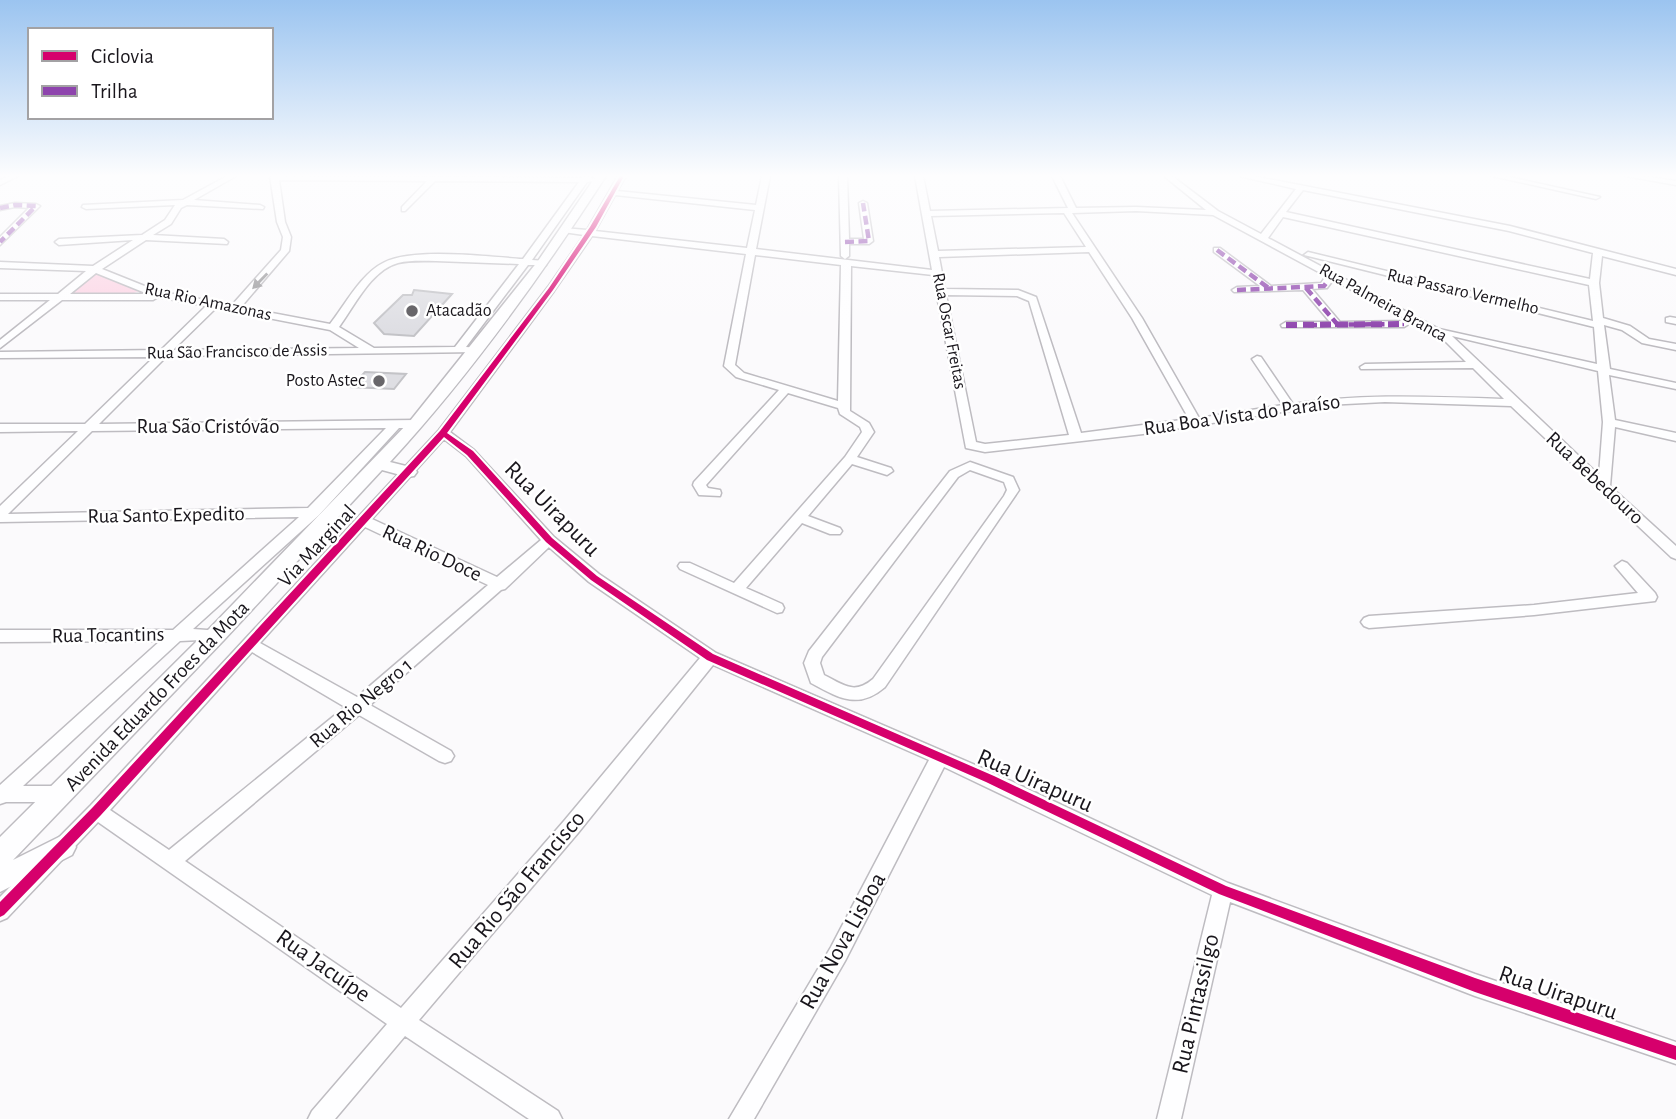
<svg xmlns="http://www.w3.org/2000/svg" width="1676" height="1119" viewBox="0 0 1676 1119" font-family="'Alegreya Sans',sans-serif">
<style>
.green{fill:#fcd4e4}
.building{fill:#dedee3;stroke:#c3c3c7;stroke-width:2}
.lines{fill:none;stroke-linecap:round;stroke-linejoin:round}
.minor-casing{stroke:#bebcc1;stroke-width:3}
.highway-casing{stroke:#bebcc1;stroke-width:3}
.minor{fill:#fefeff;fill-rule:evenodd}
.highway{fill:#fefeff;fill-rule:evenodd}
.quiet-far1{stroke:#8e44ad;stroke-width:4.5;stroke-dasharray:9 4.5;stroke-linecap:butt}
.quiet{stroke:#8e44ad;stroke-width:6;stroke-dasharray:11 6;stroke-linecap:butt}
.cycleway-casing{stroke:#fff;stroke-width:4}
.cycleway{fill:#d6006c;fill-rule:evenodd}
.oneway{fill:#979699}
.poi-dot{fill:#68666a;stroke:#fff;stroke-width:2.5}
.labels{text-anchor:middle;dominant-baseline:central;stroke-width:5;stroke-linejoin:round;paint-order:stroke}
.far-street-label{font-size:18px;fill:#19161c;stroke:#fff}
.far-poi-label{font-size:18px;fill:#19161c;stroke:#fff;text-anchor:start}
.street-label{font-size:21px;fill:#19161c;stroke:#fff}
.near-street-label{font-size:24px;fill:#19161c;stroke:#fff}
</style>
<rect width="100%" height="100%" fill="#fbfafc"/>
<path class="green" d="M98 272 139 291 131 294 69 295Z"/>
<g class="building">
<path d="M414 290 452 294 414 336 384 334 374 323 403 295H412Z"/>
<path d="M365 372 406 374 394 389 351 387Z"/>
</g>
<g class="lines">
<g class="minor-casing">
<g id="minor">
<path d="M9 176H18L0 185V180Z"/>
<path d="M227 176H236L194 200 260 205 264 207 263 209 187 205 181 208 171 224 153 235 224 239 228 242 227 244 146 240 102 269 157 291 232 305 281 250 283 237 277 222 270 176 582 178 591 176 590 178 602 180 587 182 532 260 546 261V265H528L466 347 479 348V352L167 356 99 424 416 420 422 424 416 428H399L319 515 193 629 221 631 224 635 221 639 180 641 23 786H62L68 788 71 794 68 800 62 802H6L0 804V785L160 641 0 642V630H173L299 517 0 522V506L78 431 0 432V424H85L154 357 0 358V352L161 350 206 306 158 297 153 300H62L0 348V340L50 300H0V294H58L86 271 0 268V262L93 266 133 240 59 245 55 242 59 239 142 235 165 220 175 205 86 209 82 207 83 205 183 200ZM279 180 427 181 402 207V211H405L435 181 579 182 523 259C489 257 412 247 383 263 361 274 345 305 330 324L241 307 289 251 291 237 285 222ZM436 261 519 264 455 347 374 348 339 327C354 307 371 270 398 263 410 260 424 261 436 261ZM96 273 148 294H70ZM216 308 330 330 359 348 173 350ZM386 428 308 508 8 514 92 431Z"/>
<path d="M618 176H626L617 191 756 205 762 176H770L756 249 932 270 915 176H923L930 211 1068 208 1052 176H1060L1076 208 1136 207 1206 210 1164 176H1172L1218 211 1261 234 1296 189 1239 176H1253L1510 226 1676 269V275L1602 256 1599 283 1603 318 1630 326 1649 339 1676 344V350L1642 343 1622 330 1604 325 1610 369 1676 383V389L1609 375 1615 420 1676 433V441L1615 427 1610 486 1676 546V559L1671 557 1511 406 1385 402 1326 405 1143 434 985 452 966 448 933 275 851 266 850 411 869 423 874 432 857 457 891 468 893 471 887 475 852 464 808 516 840 528 842 531 840 534H830L802 523 746 588 782 604 784 608 782 612 777 613 680 569 678 566 680 563H690L734 583 845 457 862 432 860 427 840 414 838 408 788 393 706 485 708 488 720 490 721 493 720 496 699 495 693 485 694 482 779 390 736 377 724 366 746 254 592 236 554 291 450 432 474 450 554 537 599 574 716 653 996 774 1228 883 1475 974 1676 1042V1064L1475 996 1230 902 1181 1119H1157L1212 895 944 767 845 961 754 1119H729L831 947 929 760 713 665 578 833 419 1020 558 1111 562 1119H529L405 1036 335 1119H308L312 1111 387 1024 98 822 7 918 0 921V897L91 805 439 430 548 287 584 235 563 232V228L587 230ZM1303 190 1509 231 1593 253 1590 279 1286 212ZM615 195 755 210 747 248 595 231ZM1136 211 1213 215 1326 276 1321 283 1271 286 1220 248H1214V252L1260 286 1237 287 1232 290 1234 292 1303 290 1330 322H1286L1281 325 1282 327H1404L1409 324 1404 321 1340 322 1312 289 1327 288 1333 280 1443 339 1466 362 1365 364 1360 367 1361 369 1473 368 1504 399C1433 397 1363 393 1293 404L1261 357 1257 356 1252 359 1283 405 1199 418 1142 318 1072 213ZM1064 213 1086 247 938 251 931 216ZM1283 217 1589 285 1593 321 1308 252 1304 255 1594 327 1597 364 1439 329 1268 238ZM1089 252 1132 318 1189 419 1081 433 1036 297 1018 290 945 289 939 257ZM755 255 841 265 838 401 744 373 735 365ZM946 295 1017 296 1029 301 1069 435 985 444 976 442ZM1452 336 1598 371 1603 422 1599 475ZM444 439 466 456 541 540 497 577 372 519ZM365 527 488 585 357 697 260 643ZM549 547 589 582 700 658 564 821 401 1008 185 861 359 715 439 761 445 763 451 761 454 756 451 751 370 705 501 590 505 589ZM252 652 345 707 169 850 110 810Z"/>
<path d="M839 176H847L849 239H864L859 203 863 201 867 203 873 241 869 244H849V256L845 259 841 256Z"/>
<path d="M1492 176H1505L1600 197 1596 199Z"/>
<path d="M1626 176H1643L1676 181V185Z"/>
<path d="M15 203 36 204 40 206 0 245V237L29 208 15 207 0 210V206Z"/>
<path d="M1670 317 1676 318V324L1666 322V318Z"/>
<path d="M970 462 1013 477 1019 490 885 687C858 710 839 698 811 683L804 663 809 651 950 471ZM970 470 1004 482 1007 490 1004 496 873 679C854 695 844 685 824 675L820 663 822 657 958 477Z"/>
<path d="M1622 561 1627 563 1655 593 1657 597 1655 601 1534 615 1369 628 1364 626 1361 622 1364 618 1369 616 1534 605 1638 593 1615 566Z"/>
</g>
</g>
<g class="highway-casing">
<path id="highway" d="M596 176H606C541 276 471 374 390 462L414 468 417 472 414 476 408 477 382 470 223 641 13 860 63 835 72 839 76 847 72 855 0 892V837L209 629 410 421 538 261Z"/>
</g>
<use href="#minor" class="minor"/>
<use href="#highway" class="highway"/>
<g class="quiet-far1">
<path d="M0 208 15 205 36 206 0 242"/>
<path d="M845 242 869 241 863 203"/>
<path d="M1217 250 1270 289"/>
<path d="M1306 288 1338 325"/>
<path d="M1237 290 1324 286 1332 275"/>
<path d="M1308 325 1404 324"/>
</g>
<path class="quiet" d="M1286 325 1404 324"/>
<g class="cycleway-casing">
<path id="cycleway" d="M620 176H624L596 227 553 290 447 433 473 451 552 538 597 576 713 654 994 776 1226 886 1475 978 1676 1046V1060L1475 992 1219 894 986 782 707 660 591 580 546 542 467 455 444 437 101 815 4 915 0 917V902L93 807 440 431 549 288 590 227Z"/>
</g>
<use href="#cycleway" class="cycleway"/>
</g>
<defs><path id="oneway-solid" d="M-6-.8H1V-3.2L6.5 0L1 3.2V.8H-6Z" transform="scale(1.75)"/></defs>
<use class="oneway" href="#oneway-solid" transform="translate(260 281) rotate(134)"/>
<linearGradient id="sky" x2="0" y2="1"><stop stop-color="#9bc4f0"/><stop offset="0.53" stop-color="#fdfdfe"/><stop offset="1" stop-color="#fdfdfe" stop-opacity="0"/></linearGradient>
<rect width="1676" height="332" fill="url(#sky)"/>
<g class="poi-dot">
<circle cx="412" cy="311" r="7"/>
<circle cx="379" cy="381" r="7"/>
</g>
<g class="labels">
<g class="far-street-label">
<text transform="translate(1463 292) rotate(13)">Rua Passaro Vermelho</text>
<text transform="translate(208 302) rotate(12)">Rua Rio Amazonas</text>
<text transform="translate(1383 303) rotate(29)">Rua Palmeira Branca</text>
<text transform="translate(949 331) rotate(79)">Rua Oscar Freitas</text>
<text transform="translate(237 352) rotate(-1)">Rua São Francisco de Assis</text>
</g>
<g class="far-poi-label">
<text x="426" y="311">Atacadão</text>
<text x="365" y="381" text-anchor="end">Posto Astec</text>
</g>
<g class="street-label">
<text transform="translate(1242 415) rotate(-8)">Rua Boa Vista do Paraíso</text>
<text x="208" y="426">Rua São Cristóvão</text>
<text transform="translate(1595 478) rotate(43)">Rua Bebedouro</text>
<text transform="translate(166 515) rotate(-1)">Rua Santo Expedito</text>
<text transform="translate(317 546) rotate(-47)">Via Marginal</text>
<text transform="translate(432 553) rotate(25)">Rua Rio Doce</text>
<text transform="translate(108 635) rotate(-1)">Rua Tocantins</text>
<text transform="translate(157 696) rotate(-46)">Avenida Eduardo Froes da Mota</text>
<text transform="translate(361 703) rotate(-40)">Rua Rio Negro 1</text>
</g>
<g class="near-street-label">
<text transform="translate(552 509) rotate(45)">Rua Uirapuru</text>
<text transform="translate(1035 781) rotate(24)">Rua Uirapuru</text>
<text transform="translate(517 890) rotate(-50)">Rua Rio São Francisco</text>
<text transform="translate(843 941) rotate(-61)">Rua Nova Lisboa</text>
<text transform="translate(323 966) rotate(35)">Rua Jacuípe</text>
<text transform="translate(1558 993) rotate(19)">Rua Uirapuru</text>
<text transform="translate(1196 1004) rotate(-77)">Rua Pintassilgo</text>
</g>
</g>
<rect x="28" y="28" width="245" height="91" fill="#ffffff" stroke="#a3a2a4" stroke-width="2"/>
<rect x="42" y="51" width="35" height="10" fill="#d6006c" stroke="#a3a2a4" stroke-width="2"/>
<text x="91" y="63" font-size="21" fill="#19161c">Ciclovia</text>
<rect x="42" y="86" width="35" height="10" fill="#8e44ad" stroke="#a3a2a4" stroke-width="2"/>
<text x="91" y="98" font-size="21" fill="#19161c">Trilha</text>
</svg>
